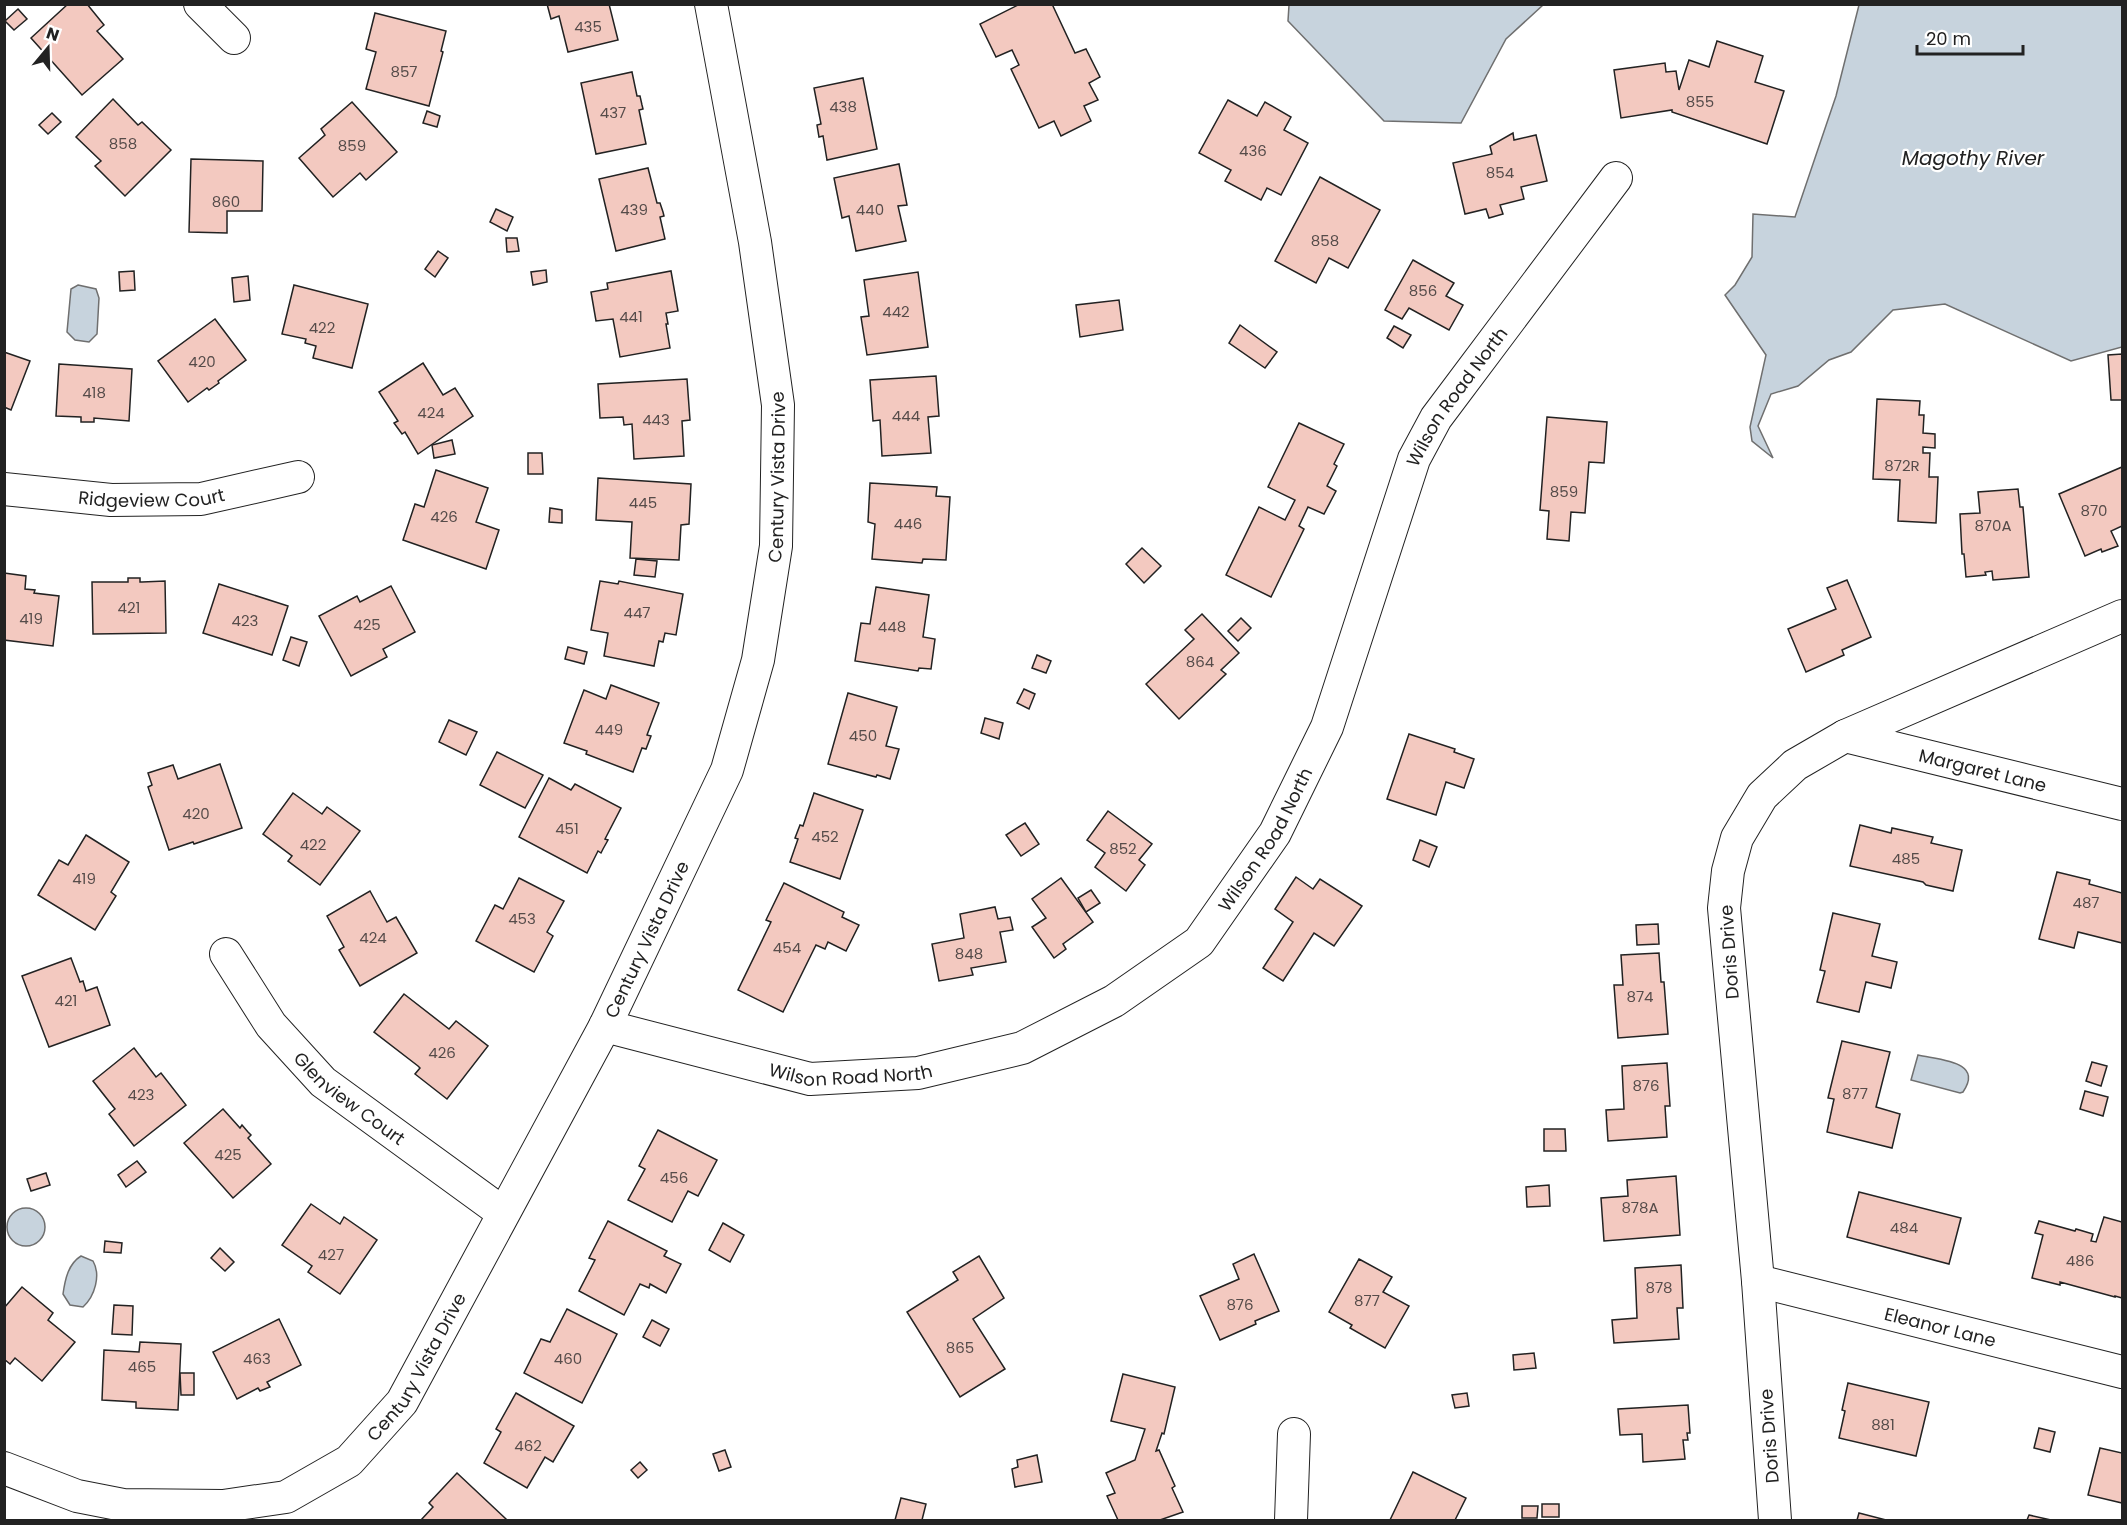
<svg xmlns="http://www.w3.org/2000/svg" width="2127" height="1525" viewBox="0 0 2127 1525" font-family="Poppins,sans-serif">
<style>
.water{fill:#c7d3dd;stroke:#6f6f6f;stroke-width:1.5}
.building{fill:#f3c9c0;stroke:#222;stroke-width:1.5}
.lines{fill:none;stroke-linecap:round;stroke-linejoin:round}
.minor-casing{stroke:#222;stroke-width:34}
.minor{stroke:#fff;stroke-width:32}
.labels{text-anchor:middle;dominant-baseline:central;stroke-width:4.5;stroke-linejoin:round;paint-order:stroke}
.number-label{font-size:15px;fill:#564c4a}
.street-label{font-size:18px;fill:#222;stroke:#fff}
.water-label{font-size:20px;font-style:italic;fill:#222;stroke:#fff}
</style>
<rect width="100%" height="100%" fill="#fff"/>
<g class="water">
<path d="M1289 5V4L1543 5 1506 39 1461 123 1384 121 1288 21Z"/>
<path d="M1859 5H2122V347L2071 361 1945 304 1893 310 1851 352 1829 360 1798 386 1771 394 1758 426 1773 458 1752 441 1750 427 1766 355 1725 295 1735 285 1752 257 1753 214 1795 217 1836 96Z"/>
<path d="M78 285 96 289 99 298 97 334 89 342 75 340 67 332 71 289Z"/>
<path d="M1918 1055C1940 1060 1984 1061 1963 1092L1960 1093 1911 1080Z"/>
<circle cx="26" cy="1227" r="19"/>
<path d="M81 1256 93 1261C101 1275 95 1296 83 1307L70 1305 63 1294C65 1280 68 1264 81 1256Z"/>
</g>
<g class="building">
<path d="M68 4H87L104 25 97 31 123 59 82 95 31 38Z"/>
<path d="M547 4H609L618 40 568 52 559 16 551 19Z"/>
<path d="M1020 4H1052L1075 53 1086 49 1100 77 1089 83 1098 100 1084 106 1091 121 1061 136 1054 121 1039 128 1011 69 1019 65 1012 50 996 57 980 24Z"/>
<path d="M18 9 27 19 14 30 5 21Z"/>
<path d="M375 13 446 31 441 51 443 52 429 106 366 89 376 52 366 49Z"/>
<path d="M1717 41 1763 56 1755 82 1784 91 1767 144 1672 112V110L1621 118 1614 70 1665 63 1666 72 1676 71 1679 90 1689 60 1709 67Z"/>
<path d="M632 72 637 96H640L642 105 643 109 639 110 646 144 596 154 581 83Z"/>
<path d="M863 78 877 149 827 160 823 136 819 137 817 125 821 124 814 88Z"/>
<path d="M113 99 138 125 142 122 171 150 125 196 95 166 101 161 76 137Z"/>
<path d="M1228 100 1257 116 1265 102 1291 117 1284 130 1308 143 1281 195 1267 188 1261 200 1225 181 1231 170 1199 153Z"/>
<path d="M352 102 397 152 366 180 360 173 333 197 299 158 325 135 321 129Z"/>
<path d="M427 111 440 116 437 127 423 123Z"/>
<path d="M52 113 61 122 48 134 39 125Z"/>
<path d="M1513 133 1514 140 1536 135 1547 181 1521 187 1524 199 1500 205 1503 214 1489 218 1486 209 1465 214 1453 163 1492 154 1490 146Z"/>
<path d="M191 159 263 161 262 211H227V233L189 232Z"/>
<path d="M899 164 907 205 898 206 906 241 856 251 849 216 842 218 834 178Z"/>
<path d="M648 168 657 203H660L663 212 664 216 660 217 665 239 616 251 599 179Z"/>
<path d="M1320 177 1380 210 1348 268 1329 258 1316 283 1275 261Z"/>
<path d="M496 209 513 217 507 231 490 222Z"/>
<path d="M506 238H517L519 251 507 252Z"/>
<path d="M438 251 448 258 435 277 425 269Z"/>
<path d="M1413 260 1454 283 1446 296 1463 305 1449 330 1409 308 1402 319 1385 310Z"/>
<path d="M546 270 547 282 533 285 531 272Z"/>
<path d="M134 271 135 290 120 291 119 272Z"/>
<path d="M671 271 678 311 666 313 668 324H666L670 348 620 357 613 319 596 321 591 292 608 289 607 283Z"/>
<path d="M918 272 928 347 867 355 861 317 869 316 864 280Z"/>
<path d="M248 276 250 300 234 302 232 278Z"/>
<path d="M294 285 368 304 352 368 313 358 316 346 305 343 306 339 282 334Z"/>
<path d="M1119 300 1123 330 1080 337 1076 305Z"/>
<path d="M215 319 246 360 218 381 219 383 209 390 207 388 188 402 158 361Z"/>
<path d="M1240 325 1277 352 1265 368 1229 343Z"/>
<path d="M1394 326 1411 335 1403 348 1387 338Z"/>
<path d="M4 352 30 361 11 410 4 407Z"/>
<path d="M2122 354V400H2111L2108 355Z"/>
<path d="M423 363 443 395 455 388 473 416 418 454 405 432 402 434 394 423 398 421 379 392Z"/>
<path d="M59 364 132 369 129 421 94 418V422H81V417L56 416Z"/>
<path d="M936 376 939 416 928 417 931 453 882 456 880 420 873 421 870 380Z"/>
<path d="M687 379 690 420 682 421 684 456 634 459 632 424 624 425 623 417 600 418 598 384Z"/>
<path d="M1877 399 1920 401 1919 415H1924L1923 433 1935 434V448L1923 447V453H1930L1929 477H1938L1936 523 1898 521 1900 480 1873 479Z"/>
<path d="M1547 417 1607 422 1604 463 1589 462 1585 513 1571 512 1569 541 1547 539 1549 511 1540 510Z"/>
<path d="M1299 423 1344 444 1334 464 1337 466 1327 486 1336 491 1324 514 1308 507 1299 526 1304 529 1271 597 1226 575 1259 507 1285 520 1295 500 1268 487Z"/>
<path d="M452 440 455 454 434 458 432 445Z"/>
<path d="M528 453H542L543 474H528Z"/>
<path d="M2122 467V526L2111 531 2118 546 2102 552 2101 549 2085 556 2059 494Z"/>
<path d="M436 470 488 488 476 522 499 530 486 569 403 540 415 504 424 507Z"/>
<path d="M598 478 691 484 689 524 681 525 679 560 630 558 632 522 596 520Z"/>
<path d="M870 483 937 487 936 496 950 497 946 560 923 559 922 563 872 559 875 524 868 522Z"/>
<path d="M2018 489 2020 507H2023L2029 577 1993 580 1992 571 1985 572 1986 575 1966 577 1964 554H1962L1960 514 1980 513 1978 492Z"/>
<path d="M550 508 562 510V523L549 522Z"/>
<path d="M1142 548 1161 566 1144 583 1126 564Z"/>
<path d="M636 559 657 561 655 577 634 575Z"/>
<path d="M4 573 26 576 25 589 35 590 34 593 59 596 53 646 4 640Z"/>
<path d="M128 578H140V582H142L165 581 166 633 93 634 92 582H128Z"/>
<path d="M1847 580 1871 637 1842 650 1844 655 1806 672 1788 629 1836 609 1827 588Z"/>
<path d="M600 581 618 584 619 581 683 594 676 635 665 633 663 642 659 641 654 666 604 656 608 633 591 630Z"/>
<path d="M219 584 288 606 272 655 203 633Z"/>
<path d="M391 586 415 632 383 649 387 657 351 676 319 616 357 596 360 602Z"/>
<path d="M876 587 929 595 923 637 935 639 931 669 919 668 918 671 855 661 861 623 870 624Z"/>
<path d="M1202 614 1239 653 1221 670 1226 674 1179 719 1146 684 1194 639 1185 630Z"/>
<path d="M1241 618 1251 628 1238 641 1228 631Z"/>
<path d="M291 637 307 642 299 666 283 660Z"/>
<path d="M568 647 587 652 584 664 565 659Z"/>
<path d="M1037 655 1051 661 1046 673 1032 668Z"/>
<path d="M611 685 659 703 647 735 651 736 646 749 642 748 633 772 586 754 587 751 564 743 584 690 606 699Z"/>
<path d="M1024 689 1035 694 1029 709 1017 703Z"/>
<path d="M848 693 897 707 886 746 899 749 890 779 877 775 876 777 828 764Z"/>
<path d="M985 718 1003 723 999 739 981 733Z"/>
<path d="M449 720 477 732 466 755 439 742Z"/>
<path d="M1409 734 1455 749 1454 752 1474 759 1464 788 1446 782 1436 815 1387 799Z"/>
<path d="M497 752 543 775 525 808 480 785Z"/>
<path d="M220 764 242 828 194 844 193 842 169 850 148 787 152 785 148 773 173 765 178 779Z"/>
<path d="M549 778 571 790 575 784 621 808 605 839 608 840 603 849 601 853 598 851 587 873 519 837Z"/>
<path d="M293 793 322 814 327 807 360 831 320 885 288 861 292 856 263 834Z"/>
<path d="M814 793 863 810 840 879 790 862 798 839 795 838 800 825 803 826Z"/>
<path d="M1108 811 1152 844 1139 860 1145 865 1126 891 1095 867 1105 853 1087 840Z"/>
<path d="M1025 823 1039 844 1021 856 1006 835Z"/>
<path d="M1860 825 1891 833 1892 828 1933 837 1931 843 1962 850 1953 891 1926 885 1923 882 1850 866Z"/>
<path d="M86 835 129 862 111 892 116 896 95 930 38 895 59 860 68 865Z"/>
<path d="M1420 840 1437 847 1429 867 1413 860Z"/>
<path d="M2057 872 2090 880 2089 884 2122 893V943L2078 932 2074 948 2039 939Z"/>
<path d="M1296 877 1313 889 1320 879 1362 906 1334 946 1314 933 1283 981 1263 968 1293 922 1275 909Z"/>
<path d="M519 878 564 901 547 932 553 936 534 972 476 941 495 905 503 909Z"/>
<path d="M1061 878 1093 922 1063 944 1066 949 1054 958 1032 927 1046 918 1032 899Z"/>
<path d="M784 883 844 912 842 917 859 925 846 951 828 942 825 949 816 945 783 1012 738 990 771 922 766 920Z"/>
<path d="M1091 890 1100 903 1086 912 1078 898Z"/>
<path d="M370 891 387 922 396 917 417 953 360 986 339 950 344 947 327 916Z"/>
<path d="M995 907 998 919 1010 917 1013 930 1000 932 1006 962 971 968 973 975 939 981 932 944 964 938 960 914Z"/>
<path d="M1833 913 1880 924 1872 956 1897 962 1891 988 1866 982 1859 1012 1817 1002 1825 971 1820 970Z"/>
<path d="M1658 924 1659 944 1637 945 1636 925Z"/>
<path d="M1659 953 1661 982H1664L1668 1034 1618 1038 1614 985H1623L1621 955Z"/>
<path d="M71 958 80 982 83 981 86 991 97 987 110 1025 49 1047 22 976Z"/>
<path d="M404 994 449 1029 456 1021 488 1046 447 1099 415 1074 420 1068 418 1066 374 1032Z"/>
<path d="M1842 1041 1890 1052 1876 1107 1900 1114 1892 1148 1827 1132 1834 1099 1828 1098Z"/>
<path d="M134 1048 156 1077 161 1073 186 1105 134 1146 109 1114 115 1109 93 1081Z"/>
<path d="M2092 1062 2107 1066 2101 1086 2086 1081Z"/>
<path d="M1667 1063 1670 1106H1665L1667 1137 1608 1141 1606 1110 1624 1109 1622 1066Z"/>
<path d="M2085 1091 2108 1097 2103 1116 2080 1109Z"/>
<path d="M223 1109 240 1128 242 1125 248 1132 251 1135 248 1138 271 1164 233 1198 184 1143Z"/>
<path d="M1544 1129H1565L1566 1151H1544Z"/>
<path d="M658 1130 717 1160 698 1196 688 1191 672 1222 628 1200 645 1169 639 1166Z"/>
<path d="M137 1161 146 1172 126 1187 118 1175Z"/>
<path d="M46 1173 50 1185 31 1191 27 1179Z"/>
<path d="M1676 1176 1680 1235 1604 1241 1601 1198 1628 1196 1627 1180Z"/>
<path d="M1549 1185 1550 1206 1527 1207 1526 1187Z"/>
<path d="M1859 1192 1961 1218 1949 1264 1847 1237Z"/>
<path d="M311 1204 340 1224 344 1217 377 1240 340 1294 308 1272 312 1266 282 1245Z"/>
<path d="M2104 1217 2122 1222V1298L2115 1296V1297L2060 1282V1285L2032 1278 2043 1235 2035 1233 2039 1221 2075 1231 2076 1229 2093 1234 2091 1241 2096 1242Z"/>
<path d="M608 1221 667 1251 664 1256 681 1264 666 1293 650 1284 649 1288 640 1284 624 1315 579 1291 595 1260 589 1258Z"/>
<path d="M723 1223 744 1235 730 1262 709 1250Z"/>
<path d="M105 1241 122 1243 121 1253 104 1252Z"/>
<path d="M220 1248 234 1262 225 1271 211 1258Z"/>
<path d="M1254 1254 1279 1311 1255 1321 1256 1324 1220 1340 1200 1296 1239 1279 1233 1264Z"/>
<path d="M979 1256 1004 1298 973 1319 1005 1369 960 1397 907 1312 958 1280 953 1272Z"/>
<path d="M1359 1259 1392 1277 1383 1292 1409 1306 1385 1348 1350 1328 1352 1325 1329 1312Z"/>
<path d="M1681 1265 1683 1308H1677L1679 1339 1614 1343 1612 1320 1637 1318 1635 1268Z"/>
<path d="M22 1287 53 1313 48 1320 75 1342 42 1381 15 1358 10 1364 4 1359V1308Z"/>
<path d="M114 1305 133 1306 132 1335 112 1334Z"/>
<path d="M567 1309 617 1334 582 1403 524 1373 541 1339 550 1342Z"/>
<path d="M279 1319 301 1365 267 1382 270 1387 260 1391 258 1388 237 1399 213 1352Z"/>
<path d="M652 1320 669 1329 660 1346 643 1337Z"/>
<path d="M140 1342 181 1344 178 1410 136 1408V1402L102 1400 104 1350 139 1352Z"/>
<path d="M1534 1353 1536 1368 1514 1370 1513 1355Z"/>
<path d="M180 1373H194V1395H181Z"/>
<path d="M1123 1374 1175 1387 1164 1434 1162 1433 1156 1451 1159 1450 1175 1486 1172 1488 1183 1512 1160 1520H1118L1107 1496 1115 1493 1106 1473 1135 1460 1145 1429 1111 1421Z"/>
<path d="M1848 1383 1929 1402 1916 1456 1839 1438 1845 1411 1842 1410Z"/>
<path d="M516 1393 574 1426 553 1462 545 1457 527 1488 484 1463 501 1432 496 1429Z"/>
<path d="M1467 1393 1469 1406 1455 1408 1452 1395Z"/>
<path d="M1688 1405 1690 1433H1687L1688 1440H1683L1685 1459 1643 1462 1642 1434 1620 1435 1618 1409Z"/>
<path d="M2039 1428 2055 1432 2050 1452 2034 1448Z"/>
<path d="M2100 1448 2122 1453V1503L2088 1495Z"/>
<path d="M725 1450 731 1467 719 1471 713 1454Z"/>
<path d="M1037 1455 1042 1482 1015 1487 1012 1469 1018 1467 1017 1460Z"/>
<path d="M640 1462 647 1470 638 1478 631 1470Z"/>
<path d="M1413 1472 1466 1498 1455 1520H1390Z"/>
<path d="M457 1473 506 1519 505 1520H421L433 1507 429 1503Z"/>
<path d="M901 1498 926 1504 922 1520H895Z"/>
<rect x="1542" y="1504" width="17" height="13"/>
<path d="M1522 1506H1538L1537 1518H1522Z"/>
<path d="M1859 1513 1886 1520H1888H1857Z"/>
<path d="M2029 1515 2051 1520H2027Z"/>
</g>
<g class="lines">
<g class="minor-casing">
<g id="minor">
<path d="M200 4 234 38"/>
<path id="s1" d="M4 489 111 500 201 499 298 477"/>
<path id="s2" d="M1845 736 2122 804"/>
<path id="s3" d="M226 954 271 1025 323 1082 503 1213"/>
<path id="s4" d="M605 1026 810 1079 918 1073 1022 1048 1114 1001 1199 942 1275 833 1327 727 1414 459 1436 418 1616 178"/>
<path id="s5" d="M1758 1281 2122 1372"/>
<path id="s6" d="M4 1468 77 1496 123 1505 223 1506 286 1497 349 1461 402 1402 605 1026 727 770 758 660 776 546 778 405 755 242 711 4"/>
<path d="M1291 1520 1294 1434"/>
<path d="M1775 1520 1758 1281 1724 908 1728 871 1737 838 1762 796 1795 765 1845 736 2122 616"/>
</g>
</g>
<use href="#minor" class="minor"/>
</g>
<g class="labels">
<g class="number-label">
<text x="588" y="26">435</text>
<text x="404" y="71">857</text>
<text x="1700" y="101">855</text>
<text x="843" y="106">438</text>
<text x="613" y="112">437</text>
<text x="123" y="143">858</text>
<text x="352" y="145">859</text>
<text x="1253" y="150">436</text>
<text x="1500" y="172">854</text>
<text x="226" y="201">860</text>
<text x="634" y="209">439</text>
<text x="870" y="209">440</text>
<text x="1325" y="240">858</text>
<text x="1423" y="290">856</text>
<text x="896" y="311">442</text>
<text x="631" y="316">441</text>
<text x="322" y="327">422</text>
<text x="202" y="361">420</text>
<text x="94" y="392">418</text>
<text x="431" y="412">424</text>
<text x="906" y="415">444</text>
<text x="656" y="419">443</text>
<text x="1902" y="465">872R</text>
<text x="1564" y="491">859</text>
<text x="643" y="502">445</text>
<text x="2094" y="510">870</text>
<text x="444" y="516">426</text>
<text x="908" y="523">446</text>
<text x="1993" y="525">870A</text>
<text x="129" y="607">421</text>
<text x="637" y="612">447</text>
<text x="31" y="618">419</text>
<text x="245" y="620">423</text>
<text x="367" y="624">425</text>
<text x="892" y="626">448</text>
<text x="1200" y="661">864</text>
<text x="609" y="729">449</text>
<text x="863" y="735">450</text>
<text x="196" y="813">420</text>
<text x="567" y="828">451</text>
<text x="825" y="836">452</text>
<text x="313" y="844">422</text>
<text x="1123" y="848">852</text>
<text x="1906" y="858">485</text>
<text x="84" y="878">419</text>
<text x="2086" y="902">487</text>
<text x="522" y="918">453</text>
<text x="373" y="937">424</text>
<text x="787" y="947">454</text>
<text x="969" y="953">848</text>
<text x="1640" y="996">874</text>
<text x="66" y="1000">421</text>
<text x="442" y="1052">426</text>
<text x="1646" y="1085">876</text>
<text x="1855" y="1093">877</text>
<text x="141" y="1094">423</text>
<text x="228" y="1154">425</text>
<text x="674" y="1177">456</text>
<text x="1640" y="1207">878A</text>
<text x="1904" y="1227">484</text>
<text x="331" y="1254">427</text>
<text x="2080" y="1260">486</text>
<text x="1659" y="1287">878</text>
<text x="1367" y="1300">877</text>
<text x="1240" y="1304">876</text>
<text x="960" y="1347">865</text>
<text x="257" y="1358">463</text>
<text x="568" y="1358">460</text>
<text x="142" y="1366">465</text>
<text x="1883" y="1424">881</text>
<text x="528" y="1445">462</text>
</g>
<g class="street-label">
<text stroke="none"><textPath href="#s4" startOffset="1242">Wilson Road North</textPath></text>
<text stroke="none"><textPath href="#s6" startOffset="1450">Century Vista Drive</textPath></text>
<text stroke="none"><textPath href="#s1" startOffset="148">Ridgeview Court</textPath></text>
<text stroke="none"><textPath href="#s2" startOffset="142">Margaret Lane</textPath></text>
<text stroke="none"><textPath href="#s4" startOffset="756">Wilson Road North</textPath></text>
<text stroke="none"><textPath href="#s6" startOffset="964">Century Vista Drive</textPath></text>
<text transform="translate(1729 952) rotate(-94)">Doris Drive</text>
<text stroke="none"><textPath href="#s4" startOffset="252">Wilson Road North</textPath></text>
<text stroke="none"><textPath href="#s3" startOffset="192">Glenview Court</textPath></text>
<text stroke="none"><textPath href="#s5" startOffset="188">Eleanor Lane</textPath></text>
<text stroke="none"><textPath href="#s6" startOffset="478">Century Vista Drive</textPath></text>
<text transform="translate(1769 1436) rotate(-94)">Doris Drive</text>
</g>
<g class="water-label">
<text x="1973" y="158">Magothy River</text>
</g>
</g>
<rect width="2127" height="1525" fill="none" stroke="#222222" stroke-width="12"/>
<g transform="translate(48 48) rotate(19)" stroke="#ffffff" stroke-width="4.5" paint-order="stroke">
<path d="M0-4.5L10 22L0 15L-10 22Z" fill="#222222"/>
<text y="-9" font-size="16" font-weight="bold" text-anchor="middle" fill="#222222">N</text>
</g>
<path d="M1917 45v9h106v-9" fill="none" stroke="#222222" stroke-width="3"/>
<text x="1926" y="45" font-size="18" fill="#222222" stroke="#ffffff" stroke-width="4.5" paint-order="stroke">20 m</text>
</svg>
